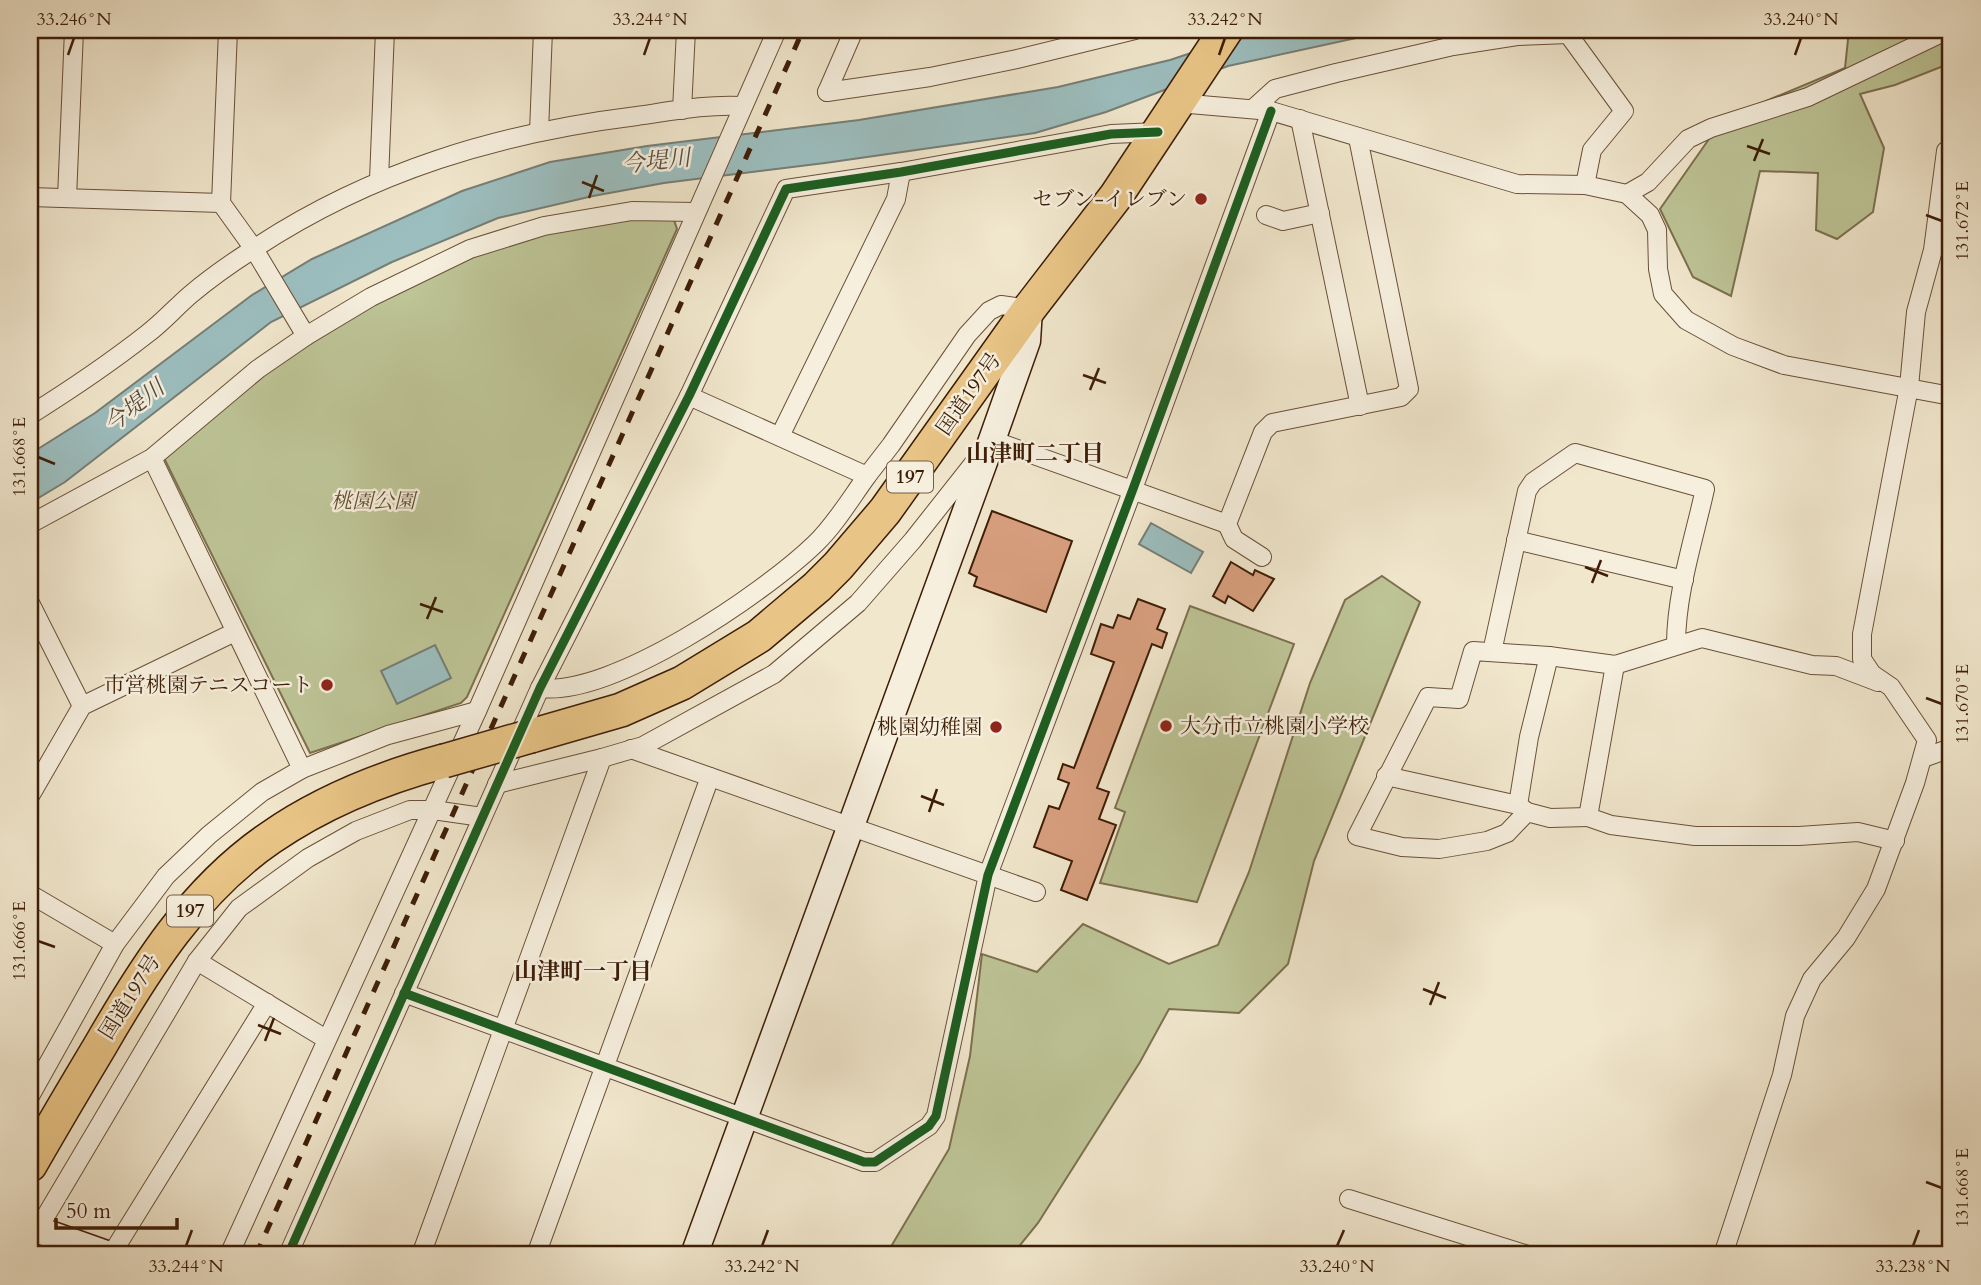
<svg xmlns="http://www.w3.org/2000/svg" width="1981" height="1285" viewBox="0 0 1981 1285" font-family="Cardo,'Noto Serif JP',serif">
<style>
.green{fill:#bdc496;stroke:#7d704e;stroke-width:2}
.water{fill:#9cbebf;stroke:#767e75;stroke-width:2}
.building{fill:#d89f7e;stroke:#3d1d06;stroke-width:2}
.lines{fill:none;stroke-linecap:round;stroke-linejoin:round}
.street-casing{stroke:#6a5038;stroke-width:20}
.secondary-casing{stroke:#3d1d06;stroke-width:29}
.highway-casing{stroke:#3d1d06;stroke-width:36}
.street{stroke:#f6efde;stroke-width:18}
.secondary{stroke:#f6efde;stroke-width:26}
.highway{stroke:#e8c486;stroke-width:33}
.rail{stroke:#3d1d06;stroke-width:5;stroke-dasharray:12 12;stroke-linecap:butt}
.highway-bridge-casing{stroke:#3d1d06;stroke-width:36;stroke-linecap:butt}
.highway-bridge{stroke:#e8c486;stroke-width:33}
.cycleway-casing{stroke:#f6efde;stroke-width:13}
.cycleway{stroke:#1b5e20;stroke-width:9}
.ticks{fill:none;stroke:#3d1d06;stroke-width:2.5}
.poi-dot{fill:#8f2418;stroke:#f6efde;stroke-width:2.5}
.labels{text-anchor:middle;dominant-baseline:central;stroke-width:5;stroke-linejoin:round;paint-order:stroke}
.shield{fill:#f6efde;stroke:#745c47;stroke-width:2}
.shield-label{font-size:19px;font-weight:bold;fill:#3d1d06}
.poi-label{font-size:21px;fill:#3d1d06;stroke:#f6efde;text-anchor:end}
.street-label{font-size:21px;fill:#3d1d06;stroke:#f6efde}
.park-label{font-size:21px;font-style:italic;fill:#634f31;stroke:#f6efde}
.water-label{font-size:23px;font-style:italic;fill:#5a4d3e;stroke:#f6efde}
.neighbourhood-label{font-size:23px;font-weight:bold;fill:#3d1d06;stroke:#f6efde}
.neatline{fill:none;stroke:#3d1d06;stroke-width:2.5}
.ticks-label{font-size:18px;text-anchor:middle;fill:#3d1d06}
</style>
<rect width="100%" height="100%" fill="#f1e7cd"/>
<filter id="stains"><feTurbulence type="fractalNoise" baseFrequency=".00286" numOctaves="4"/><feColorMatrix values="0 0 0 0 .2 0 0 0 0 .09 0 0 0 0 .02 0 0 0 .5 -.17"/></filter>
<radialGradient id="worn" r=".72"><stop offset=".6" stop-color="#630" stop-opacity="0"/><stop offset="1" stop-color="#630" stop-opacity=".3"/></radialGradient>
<g class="green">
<path d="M1849 30H1951V63L1895 85 1860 94 1884 148 1873 212 1837 239 1816 230 1818 173 1760 171 1731 296 1693 277 1660 209 1723 119 1845 68Z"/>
<path d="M610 217H673L677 229 467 697 461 703 310 753 164 458 274 366 415 280 508 243Z"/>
<path d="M1382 576 1420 602 1314 861 1288 964 1239 1013 1169 1009 1140 1062 1038 1223 1012 1255H886L949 1149 970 1056 982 954 1037 972 1083 924 1169 964 1218 945 1249 872 1310 683 1345 600Z"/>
<path d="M1190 606 1294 644 1197 902 1100 883 1125 812 1115 808Z"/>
</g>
<g class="water">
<path d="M1260 30H1393L1228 66 1106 112 1035 133 825 163 664 183 593 196 498 218 392 262 271 322 65 482 30 503V454L95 413 252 295 312 259 462 191 550 162 647 146 859 120 1058 87 1170 60Z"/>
<path d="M1151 523 1203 552 1191 573 1139 544Z"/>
<path d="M435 645 451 678 397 704 381 671Z"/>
</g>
<g class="building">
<path d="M992 511 1072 541 1046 612 974 586 977 577 969 573Z"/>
<path d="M1231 562 1253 575 1255 570 1274 579 1253 611 1228 596 1225 603 1213 596Z"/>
<path d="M1138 599 1165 609 1157 629 1167 633 1162 648 1152 644 1097 788 1109 792 1099 819 1116 825 1087 900 1061 890 1072 861 1034 847 1049 806 1059 809 1069 783 1058 779 1063 764 1074 768 1114 662 1091 654 1101 624 1113 628 1118 615 1130 619Z"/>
</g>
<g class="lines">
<g class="street-casing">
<g id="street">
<path d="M228 30 221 203 254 249 306 336"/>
<path d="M827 92 930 77 1017 59 1135 30"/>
<path d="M827 92 854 30"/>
<path d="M1178 103 1271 111 1517 184 1585 185 1627 194 1650 215 1657 230 1658 269 1663 294 1686 320 1733 346 1784 365 1951 396"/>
<path d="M1254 108 1275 89 1336 73 1453 46 1517 36 1568 34 1624 111 1592 150 1585 185"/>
<path d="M682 110 686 30"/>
<path d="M1300 119 1360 406"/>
<path d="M539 132 543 30"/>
<path d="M379 180 385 30"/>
<path d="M1627 194 1648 182 1688 139 1711 128 1808 97 1948 30"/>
<path d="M30 197 221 203"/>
<path d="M67 198 74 30"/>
<path d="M1266 215 1283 221 1320 213"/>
<path d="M30 415C70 390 110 363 147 334 163 322 176 307 190 295 210 278 233 262 255 248 372 171 499 133 637 116 672 111 707 104 742 106"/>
<path d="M780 436 896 199 901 172"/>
<path d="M152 458 302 769"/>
<path d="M867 476 891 445 967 335 989 311 1001 305 1029 309"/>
<path d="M30 524 152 458 258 369 306 336 371 297 470 249 544 226 632 211 695 212"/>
<path d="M1516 540 1684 580"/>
<path d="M1262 557 1234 539 1227 524 1263 432 1272 423 1401 397 1409 389 1358 138"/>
<path d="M30 603 82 706"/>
<path d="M1492 652 1527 491 1533 482 1575 453 1705 489C1694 539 1676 593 1676 645"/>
<path d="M1615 665 1588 817 1550 818 1527 812 1507 833 1487 841 1439 849 1402 847 1357 836 1428 697 1459 699 1473 651 1549 656 1615 665 1702 638 1812 665 1836 666 1878 682"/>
<path d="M540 688C612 697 763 594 815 544 835 525 851 498 867 476L689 396"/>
<path d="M631 749 1036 892"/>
<path d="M1923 758 1951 748"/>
<path d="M1386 776 1518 805 1527 812"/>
<path d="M497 784 602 758 643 746 774 674 858 603 913 540 992 440 1227 524"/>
<path d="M30 796 82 706 235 632"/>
<path d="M1518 805 1529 737 1549 656"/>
<path d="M1588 817 1611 825 1695 836H1799L1858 832 1895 841"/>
<path d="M30 894 115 944"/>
<path d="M197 961 326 1039"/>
<path d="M404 993 864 1162H875L929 1126 936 1116 988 875 1133 489 1271 111"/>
<path d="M30 1096 115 944 166 876 209 835 262 792 302 769 388 735 477 711"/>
<path d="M1349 1199 1528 1255"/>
<path d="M38 1229 197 961 239 908 308 858 356 831 410 810H433L482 817"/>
<path d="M111 1255 267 1003"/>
<path d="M229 1255 477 711 777 30"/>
<path d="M288 1255 540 688 689 396 786 189 901 172 1111 134 1158 132"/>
<path d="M421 1255 602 758"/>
<path d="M536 1255 710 777"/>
<path d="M1723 1255 1782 1075 1795 1016 1812 979 1846 938 1876 889 1915 783 1927 740 1891 687 1872 674 1862 659V634L1909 387 1916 312 1933 250 1946 151 1951 150"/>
</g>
</g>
<g class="secondary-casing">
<g id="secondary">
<path d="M30 1227 109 1255"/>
<path d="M694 1255 992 440 1027 341 1029 309"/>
</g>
</g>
<g class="highway-casing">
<g id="highway">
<path d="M531 736 621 710 682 683 759 636 817 587 838 566 885 511 1029 309 1116 196 1226 30"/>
<path d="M30 1165C53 1125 76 1086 100 1046 145 968 194 890 270 838 323 801 381 778 444 761"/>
</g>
</g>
<use href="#street" class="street"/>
<use href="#secondary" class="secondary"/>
<use href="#highway" class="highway"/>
<path class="rail" d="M256 1255 803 30"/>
<g class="highway-bridge-casing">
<path id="highway-bridge" d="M444 761 531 736"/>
</g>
<use href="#highway-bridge" class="highway-bridge"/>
<g class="cycleway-casing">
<g id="cycleway">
<path d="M404 993 864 1162H875L929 1126 936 1116 988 875 1133 489 1271 111"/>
<path d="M288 1255 540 688 689 396 786 189 901 172 1111 134 1158 132"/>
</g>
</g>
<use href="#cycleway" class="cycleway"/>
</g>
<path class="ticks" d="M68 55 74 38M644 55 650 38M1219 55 1225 38M1795 55 1801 38M1747 146 1770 154M1754 161 1763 139M582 182 604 191M589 198 597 175M1926 215 1942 221M1083 375 1106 383M1090 390 1099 368M38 457 55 464M1585 567 1608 576M1592 583 1601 560M420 604 443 612M427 619 436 597M1926 698 1942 704M921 796 944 805M929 812 937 789M38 941 55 947M1423 989 1446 998M1430 1005 1439 982M258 1025 281 1034M265 1041 274 1018M1926 1182 1942 1188M186 1246 192 1230M762 1246 768 1230M1337 1246 1344 1230M1913 1246 1919 1230"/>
<g class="poi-dot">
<circle cx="1201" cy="199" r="7"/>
<circle cx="327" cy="685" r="7"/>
<circle cx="1166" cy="726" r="7"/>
<circle cx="996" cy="727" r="7"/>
</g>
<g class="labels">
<g class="shield">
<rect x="887" y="461.5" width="46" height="31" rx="5"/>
<rect x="167" y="895.5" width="46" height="31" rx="5"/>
</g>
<g class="shield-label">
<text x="910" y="477">197</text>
<text x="190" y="911">197</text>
</g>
<g class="poi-label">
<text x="1187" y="199">セブン-イレブン</text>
<text x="313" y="685">市営桃園テニスコート</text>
<text x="1180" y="726" text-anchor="start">大分市立桃園小学校</text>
<text x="982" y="727">桃園幼稚園</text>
</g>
<g class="street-label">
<text transform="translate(969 394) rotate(-55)">国道197号</text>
<text transform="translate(130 997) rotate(-58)">国道197号</text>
</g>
<g class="park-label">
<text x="373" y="501">桃園公園</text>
</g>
<g class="water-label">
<text transform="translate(656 161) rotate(-6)">今堤川</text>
<text transform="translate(134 406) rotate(-38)">今堤川</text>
</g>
<g class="neighbourhood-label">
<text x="1035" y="453">山津町二丁目</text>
<text x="583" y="971">山津町一丁目</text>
</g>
</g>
<rect width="1981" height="1285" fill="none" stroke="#f1e7cd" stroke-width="77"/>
<path d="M56 1218v10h121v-10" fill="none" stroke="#3d1d06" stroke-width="3.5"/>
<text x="66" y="1218" font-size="21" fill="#3d1d06" stroke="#f6efde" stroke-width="5" paint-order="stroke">50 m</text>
<rect x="38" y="38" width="1904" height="1208" class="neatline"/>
<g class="ticks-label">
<text x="74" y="25">33.246°N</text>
<text x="650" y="25">33.244°N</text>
<text x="1225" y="25">33.242°N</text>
<text x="1801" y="25">33.240°N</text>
<text transform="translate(1962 221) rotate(-90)" y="6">131.672°E</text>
<text transform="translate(19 457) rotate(-90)" y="6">131.668°E</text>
<text transform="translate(1962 704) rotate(-90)" y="6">131.670°E</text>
<text transform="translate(19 941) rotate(-90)" y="6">131.666°E</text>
<text transform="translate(1962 1188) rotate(-90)" y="6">131.668°E</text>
<text x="186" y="1272">33.244°N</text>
<text x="762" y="1272">33.242°N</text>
<text x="1337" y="1272">33.240°N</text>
<text x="1913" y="1272">33.238°N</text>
</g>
<rect width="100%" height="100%" filter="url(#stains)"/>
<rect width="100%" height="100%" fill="url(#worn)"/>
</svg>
